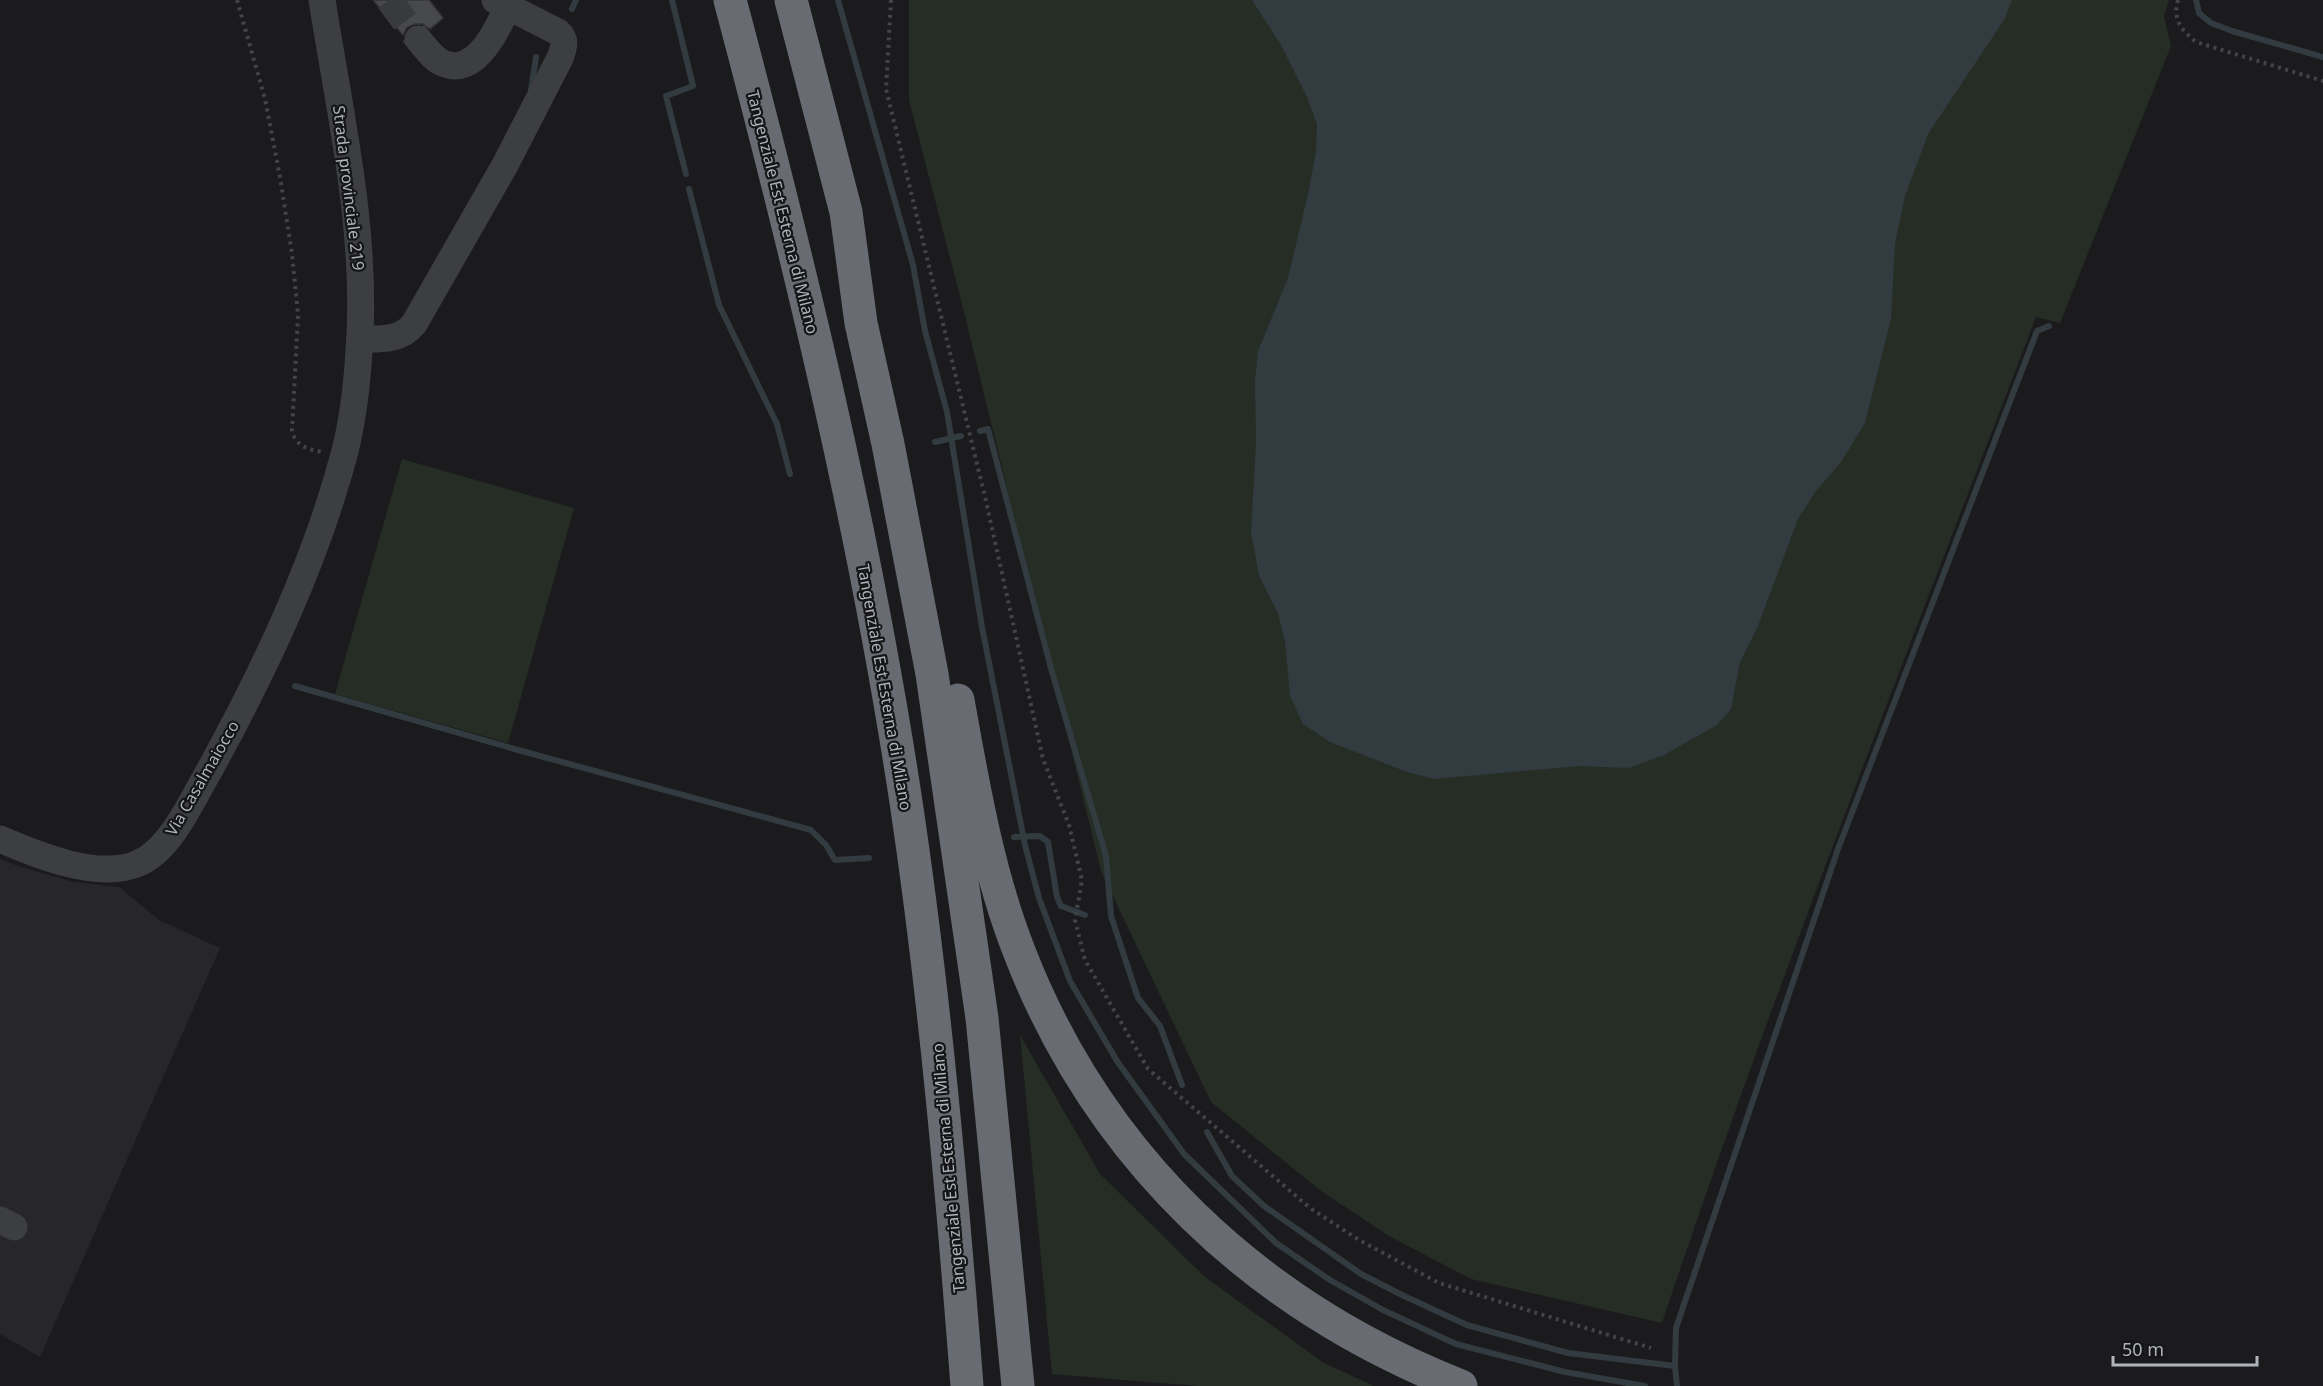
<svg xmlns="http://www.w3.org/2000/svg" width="2323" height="1386" viewBox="0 0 2323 1386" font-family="'Noto Sans',sans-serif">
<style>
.built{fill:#27272a}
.green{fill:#252d25}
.water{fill:#313b40}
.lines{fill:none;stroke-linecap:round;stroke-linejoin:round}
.stream{stroke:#313b40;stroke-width:6}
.building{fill:#48494d;stroke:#353539;stroke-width:1.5}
.minor-tunnel{stroke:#383a3d;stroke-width:27;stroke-dasharray:27 14;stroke-linecap:butt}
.path{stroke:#424548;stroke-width:4;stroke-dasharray:3 4.5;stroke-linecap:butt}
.minor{stroke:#3c3e41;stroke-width:27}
.highway{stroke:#686c72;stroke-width:33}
.labels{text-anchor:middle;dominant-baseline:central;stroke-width:4.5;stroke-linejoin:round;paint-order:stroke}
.street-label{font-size:16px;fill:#aeb4bb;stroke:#161618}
</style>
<rect width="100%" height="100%" fill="#1b1b1d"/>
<path class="built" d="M0 859 18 866 74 882 119 887 159 920 220 948 40 1357 0 1334Z"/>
<g class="green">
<path d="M909 0H2169L2164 16 2171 46 2060 323 2036 317C1908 651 1775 984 1662 1323L1471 1279 1389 1236 1321 1191 1211 1102 1101 871 960 296 909 100Z"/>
<path d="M402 459 574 508 508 743 335 694Z"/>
<path d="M1020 1035 1100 1174 1205 1277 1324 1363 1374 1386H1198L1052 1374Z"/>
</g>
<path class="water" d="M1252 0H2012L2004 20 1928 134 1905 196 1895 244 1891 318 1865 423 1841 462 1816 491 1798 519 1758 626 1740 662 1731 709 1717 725 1664 755 1629 768 1579 766 1434 779 1407 772 1330 742 1303 724 1290 696 1285 642 1278 613 1259 576 1251 532 1256 444 1255 381 1258 351 1288 278 1308 194 1316 151 1317 124 1307 97 1281 45Z"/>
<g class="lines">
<g class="stream">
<path d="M672 0 693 86 666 96 686 174"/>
<path d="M838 0 913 265 925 331 947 412 982 627 1025 845 1039 898 1070 981 1117 1061 1184 1154 1276 1243 1330 1280 1383 1310 1456 1344 1565 1372 1645 1386"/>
<path d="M2196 0 2199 13 2211 23 2232 31 2323 57"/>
<path d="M572 9 576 0"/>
<path d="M531 90 536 57"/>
<path d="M689 189 719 305 777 424 790 474"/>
<path d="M980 431 988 429 1052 672 1106 856 1111 916 1138 998 1160 1026 1182 1085"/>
<path d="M935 442 961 436"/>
<path d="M295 686 518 750 811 830 826 845 835 860 869 858"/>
<path d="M1014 837 1040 836 1048 842 1057 897 1061 906 1085 915"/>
<path d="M1207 1132 1232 1176 1264 1206 1361 1274 1404 1296 1467 1325 1568 1353 1675 1366"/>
<path d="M1677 1386 1675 1366 1676 1328 1838 849 2037 331 2049 326"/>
</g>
</g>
<path class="building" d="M373 0H429L443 18 430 29 423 24H415L407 27 403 35Z"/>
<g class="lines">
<path class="minor-tunnel" d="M389 0 418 39"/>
<g class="path">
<path d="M237 0 265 99 280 177 292 254 298 315 292 431C296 446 307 449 322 452"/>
<path d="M891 0 886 89 986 501 1043 759 1069 825 1082 880 1075 920 1085 960 1148 1069 1310 1208 1359 1240 1439 1283 1651 1348"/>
<path d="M2178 0C2172 19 2182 31 2196 42L2323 81"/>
</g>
<g class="minor">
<path d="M418 39C425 47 434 61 445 64 478 76 501 23 510 0"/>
<path d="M360 339C380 339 400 341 414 324L505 165 560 58C564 47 567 40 558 32L495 0"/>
<path d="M0 839C37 855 99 881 139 863 171 849 192 800 209 771 264 671 316 562 345 451 353 419 357 384 359 351 368 233 340 115 322 0"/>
<path d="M0 1220 14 1227"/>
</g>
<g class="highway">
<path d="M730 0C800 264 865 531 906 802 935 996 952 1191 967 1386"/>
<path d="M791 0 846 212 861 323 888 444 932 674 982 1018 1018 1386"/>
<path d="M958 700C973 784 988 872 1019 951 1099 1158 1257 1306 1461 1386"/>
</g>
</g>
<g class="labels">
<g class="street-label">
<text transform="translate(349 188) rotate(83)">Strada provinciale 219</text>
<text transform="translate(783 212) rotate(76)">Tangenziale Est Esterna di Milano</text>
<text transform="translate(885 687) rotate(80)">Tangenziale Est Esterna di Milano</text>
<text transform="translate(202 778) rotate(-60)">Via Casalmaiocco</text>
<text transform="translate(948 1168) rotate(-95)">Tangenziale Est Esterna di Milano</text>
</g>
</g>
<path d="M2113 1356v9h144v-9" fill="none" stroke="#aeb4bb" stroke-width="3"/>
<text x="2122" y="1356" font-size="18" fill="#aeb4bb" stroke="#161618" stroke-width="4.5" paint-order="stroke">50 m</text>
</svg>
